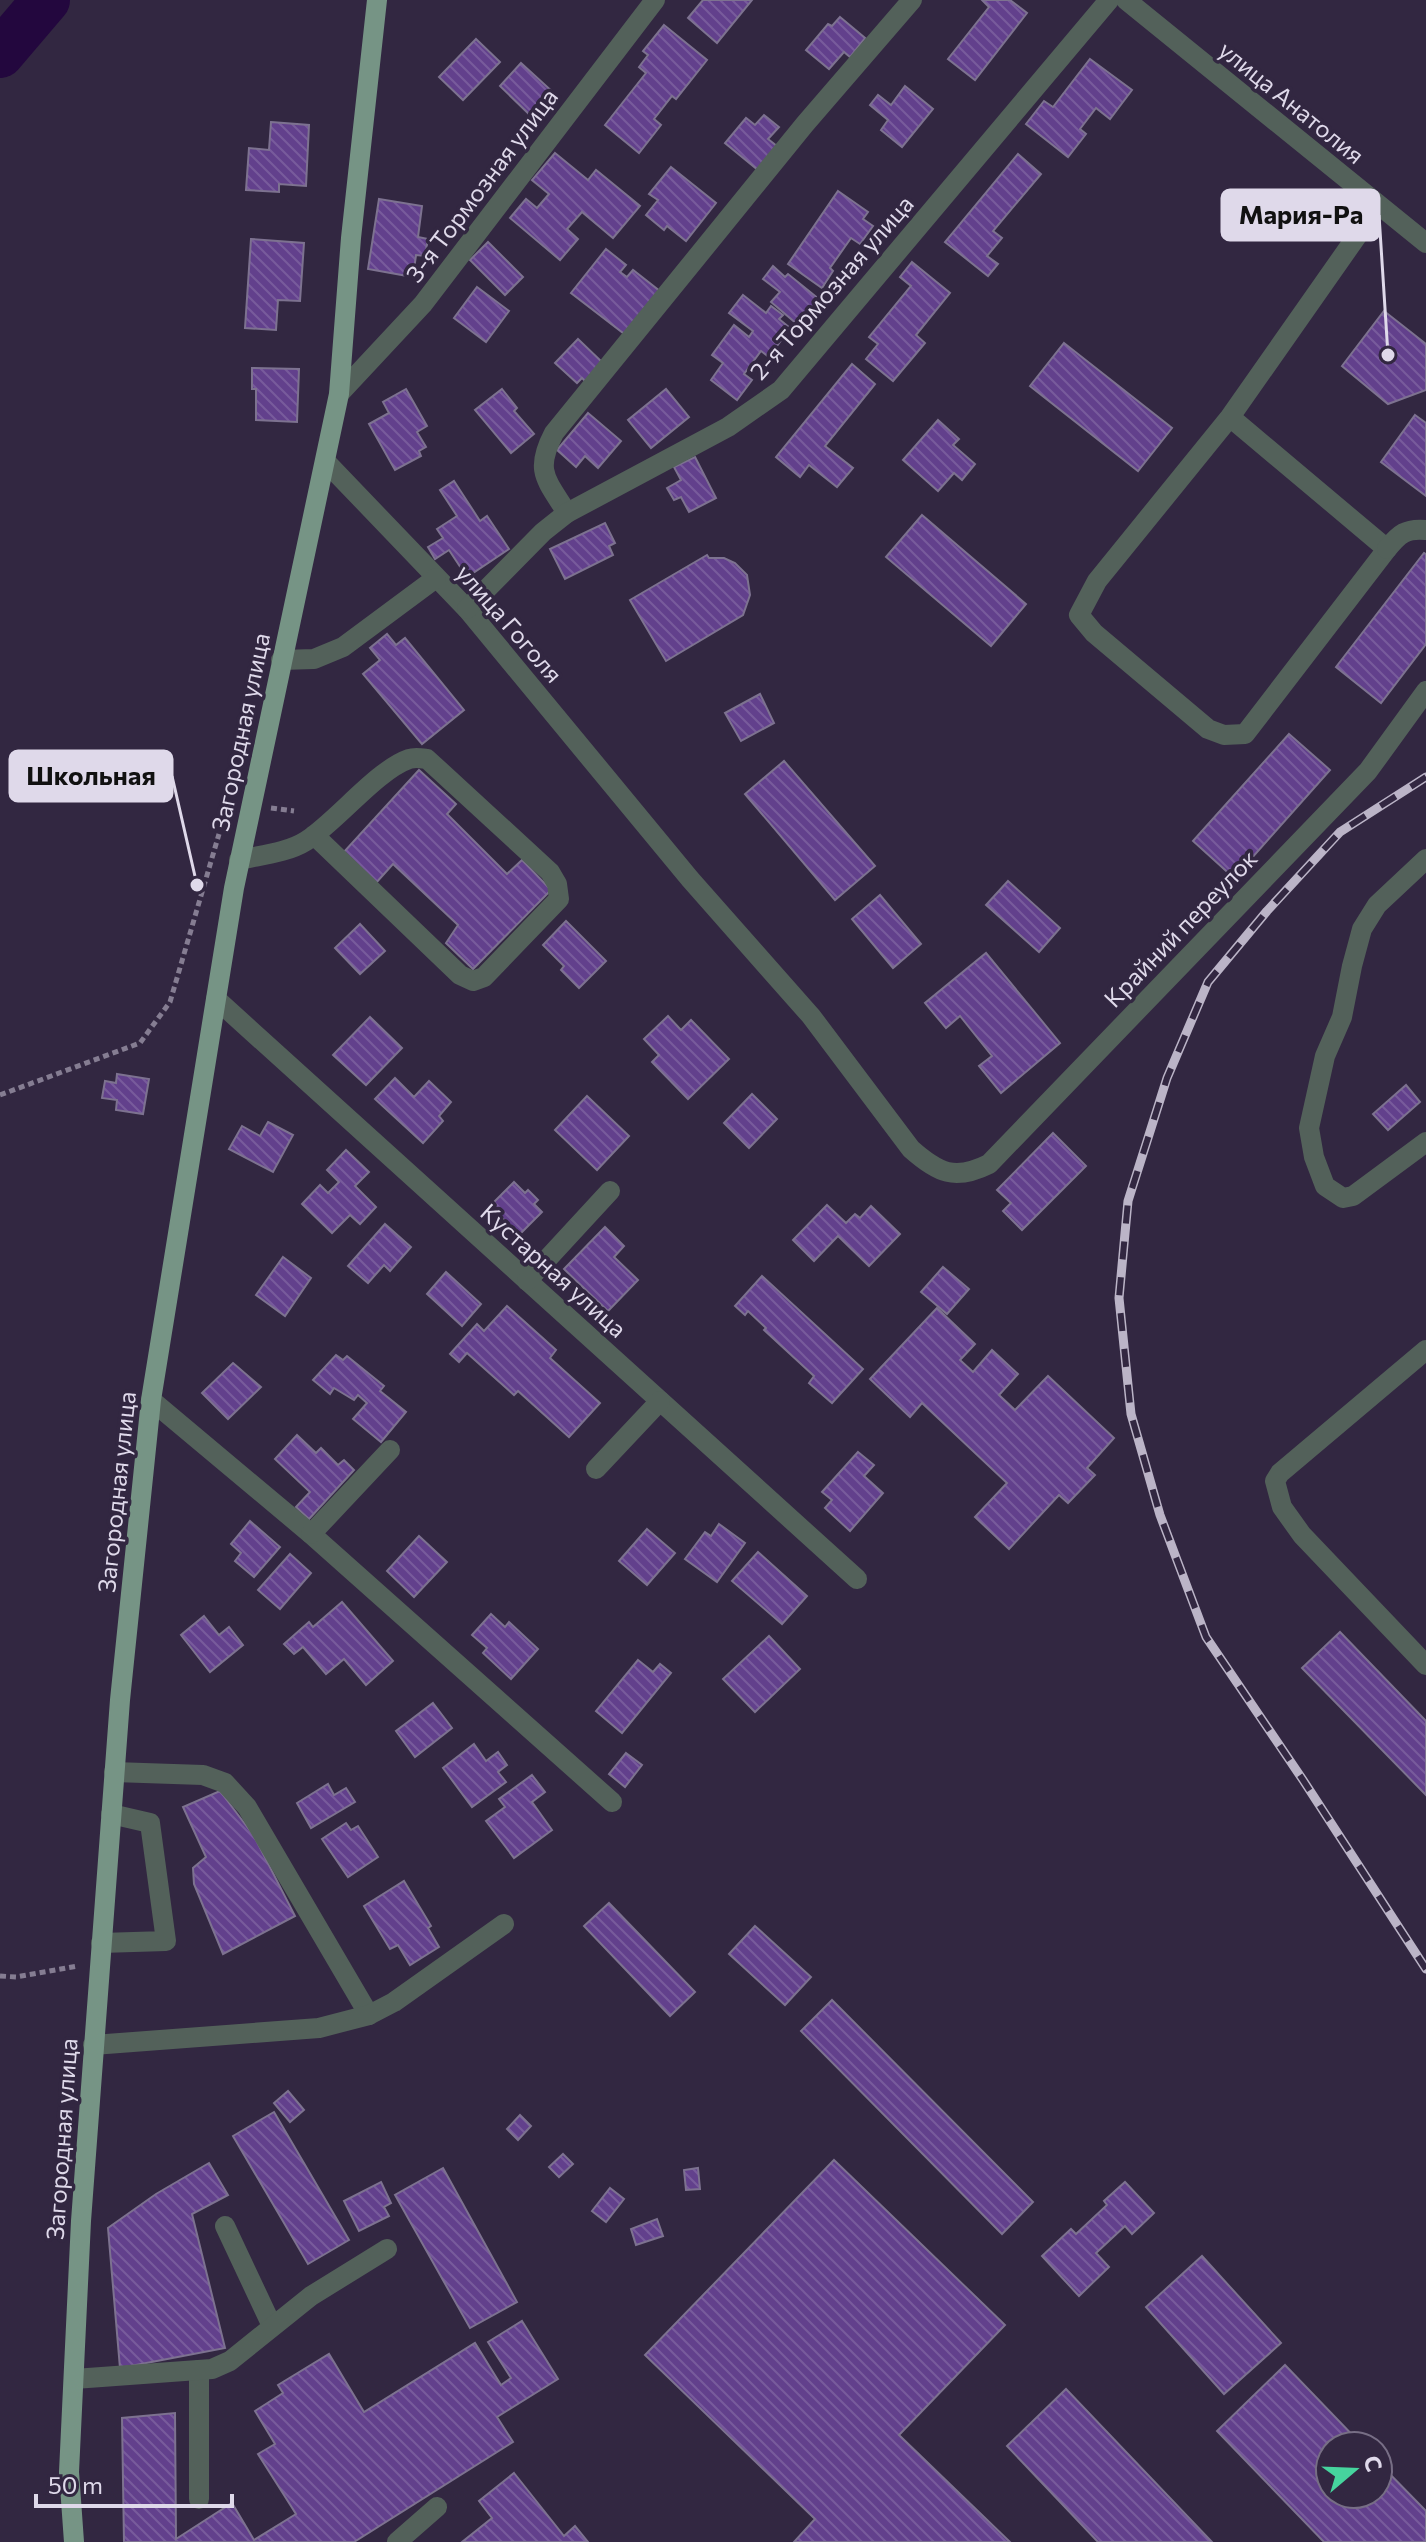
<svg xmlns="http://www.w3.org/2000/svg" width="1426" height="2542" viewBox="0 0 1426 2542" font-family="Commissioner,sans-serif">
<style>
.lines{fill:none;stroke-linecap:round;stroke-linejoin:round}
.river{stroke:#23073e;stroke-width:48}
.building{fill:url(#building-back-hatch);stroke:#7d7290;stroke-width:2}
.path{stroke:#857d92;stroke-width:5;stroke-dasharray:6 4;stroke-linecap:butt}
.minor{stroke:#53615a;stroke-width:20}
.major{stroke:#769485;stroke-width:20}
.rail-casing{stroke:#bbb4c7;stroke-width:9}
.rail{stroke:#322741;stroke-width:6;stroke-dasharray:18;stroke-linecap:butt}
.labels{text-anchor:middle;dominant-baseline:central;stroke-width:7;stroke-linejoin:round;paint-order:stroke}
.street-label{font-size:24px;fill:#dfd9ea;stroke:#322741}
.leader{fill:none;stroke:#dfd9ea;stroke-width:3}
.callout-dot{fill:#dfd9ea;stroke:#322741;stroke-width:3}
.callout{fill:#dfd9ea;stroke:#dfd9ea;stroke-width:3}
.callout-label{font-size:26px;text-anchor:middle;font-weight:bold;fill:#111}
</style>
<defs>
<pattern id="building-back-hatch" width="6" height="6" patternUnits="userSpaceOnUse" patternTransform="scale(2)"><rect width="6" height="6" fill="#62408c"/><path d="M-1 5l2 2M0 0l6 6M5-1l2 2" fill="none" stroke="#785b9c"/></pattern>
</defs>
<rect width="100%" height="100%" fill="#322741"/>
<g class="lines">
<path class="river" d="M0 54 46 0"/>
</g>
<g class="building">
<path d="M703 0H752L717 43 688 18Z"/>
<path d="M1010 0 1027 13 975 80 948 59 989 7 982 0Z"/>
<path d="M840 17 865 38 850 57 844 52 829 69 806 50 828 24 832 26Z"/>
<path d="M664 25 707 60 676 99 672 96 654 119 661 125 639 153 605 125 646 73 639 67 648 55 643 51Z"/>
<path d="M476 39 500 62 463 100 439 77Z"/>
<path d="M1090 59 1132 90 1110 119 1096 108 1080 129 1086 134 1068 157 1026 124 1044 101 1053 107Z"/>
<path d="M521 63 555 94 533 118 500 86Z"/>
<path d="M905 86 933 109 902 147 881 130 888 120 870 105 878 95 891 105Z"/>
<path d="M764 115 779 127 768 139 778 147 758 170 725 143 746 118 755 125Z"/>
<path d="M271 122 309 125 306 186 279 184V192L246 190 249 148 269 150Z"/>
<path d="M555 153 588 180 596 170 640 206 613 238 582 212 567 229 578 239 560 260 510 218 526 199 537 208 549 194 532 180Z"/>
<path d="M1018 154 1041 174 993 231 1002 238 987 256 998 264 988 276 945 242Z"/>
<path d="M671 167 716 203 686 241 667 226 664 230 646 215 658 200 649 194Z"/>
<path d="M838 191 868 212 863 219 873 226 860 244 851 238 830 268 833 271 822 288 788 264Z"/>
<path d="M379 199 422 206 418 237 428 239 425 256 416 255 413 277 368 269Z"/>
<path d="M251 239 304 243 300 301 278 300 276 330 245 328Z"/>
<path d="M488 242 523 277 505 295 470 260Z"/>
<path d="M606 249 626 265 620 272 627 277 633 270 661 292 627 336 571 293Z"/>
<path d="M912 262 950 293 916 335 925 343 893 381 866 359 878 344 869 337 911 286 900 277Z"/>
<path d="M773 266 785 277 788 274 819 299 797 324 771 302 780 292 763 279Z"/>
<path d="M477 287 509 311 486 342 454 318Z"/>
<path d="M743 295 766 313 771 306 783 315 779 319 790 328 769 357 761 351 744 374 752 380 737 400 711 380 723 363 712 355 734 325 749 337 753 331 729 313Z"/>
<path d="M1384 311 1426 344V390L1388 404 1342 366Z"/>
<path d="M578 339 603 363 586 382 582 378 577 383 555 363Z"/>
<path d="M1064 343 1172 428 1138 471 1030 386Z"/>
<path d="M852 364 875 384 825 446 853 468 837 487 809 465 800 477 776 457Z"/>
<path d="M252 368 299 369 297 422 256 420V389H252Z"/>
<path d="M406 389 427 426 417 432 426 447 419 451 421 456 395 470 369 424 389 413 383 402Z"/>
<path d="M502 389 517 408 514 411 534 434 511 453 475 410Z"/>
<path d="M666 389 689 417 651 448 628 420Z"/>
<path d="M588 413 621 441 598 468 585 456 576 467 557 450Z"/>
<path d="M1415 415 1426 423V496L1381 462Z"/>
<path d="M938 420 959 439 953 445 975 464 962 480 954 473 938 491 903 460Z"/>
<path d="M695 457 716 498 689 512 681 497 674 500 667 488 681 480 674 467Z"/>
<path d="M454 481 480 521 487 516 509 549 467 577 449 550 435 559 428 547 443 538 437 529 457 516 440 490Z"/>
<path d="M922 515 1026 604 991 646 886 557Z"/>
<path d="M605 523 615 543 609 546 613 555 565 579 550 549Z"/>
<path d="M1424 553 1426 554V644L1381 703 1336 667Z"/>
<path d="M707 555 709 558H724L735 563 747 575 750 595 743 615 666 661 630 600Z"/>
<path d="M387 634 396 645 405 638 464 710 422 744 363 674 380 660 370 648Z"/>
<path d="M760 694 774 723 741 741 725 713Z"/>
<path d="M1289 734 1330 770 1234 878 1193 841Z"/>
<path d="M784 761 875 866 835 900 745 794Z"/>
<path d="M419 770 456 804 447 814 507 874 522 860 551 890 473 969 446 943 458 925 393 864 375 884 343 853Z"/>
<path d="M1008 881 1060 928 1039 952 986 905Z"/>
<path d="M880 895 921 944 893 968 852 919Z"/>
<path d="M566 921 606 961 579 988 561 970 564 966 543 945Z"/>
<path d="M360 924 385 951 360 974 335 948Z"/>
<path d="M986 953 1060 1043 1001 1093 979 1066 992 1056 960 1016 946 1028 925 1003Z"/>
<path d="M668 1016 681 1030 691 1020 729 1059 688 1099 652 1062 659 1055 644 1039Z"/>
<path d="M370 1017 402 1048 366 1085 333 1055Z"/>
<path d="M117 1074 149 1079 143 1114 116 1110 117 1100 102 1098 105 1081 116 1083Z"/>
<path d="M395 1078 414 1097 429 1081 451 1102 439 1116 443 1121 423 1143 375 1099Z"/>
<path d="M1406 1085 1420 1102 1388 1130 1373 1114Z"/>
<path d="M752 1094 777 1119 749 1148 724 1123Z"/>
<path d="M587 1096 629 1136 597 1170 555 1130Z"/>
<path d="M268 1122 293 1135 273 1172 229 1149 242 1126 260 1136Z"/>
<path d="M1053 1133 1086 1166 1022 1230 1003 1211 1011 1203 997 1190Z"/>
<path d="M346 1150 369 1172 355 1186 376 1207 360 1224 350 1215 332 1233 302 1204 320 1185 328 1193 339 1182 327 1170Z"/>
<path d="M514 1182 525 1193 528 1190 538 1200 534 1204 542 1212 519 1235 490 1206Z"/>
<path d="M827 1205 846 1223 855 1214 860 1218 871 1206 900 1234 869 1266 838 1236 814 1261 793 1240Z"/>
<path d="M385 1224 411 1247 390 1271 384 1265 368 1283 348 1266Z"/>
<path d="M605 1227 624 1246 614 1257 638 1280 608 1311 564 1269Z"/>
<path d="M283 1257 311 1278 285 1316 256 1295Z"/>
<path d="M943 1267 969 1289 947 1314 921 1292Z"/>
<path d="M446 1272 481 1304 462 1326 427 1294Z"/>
<path d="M762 1276 863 1369 832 1403 809 1383 814 1376 764 1330 766 1328 748 1311 745 1315 735 1306Z"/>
<path d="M507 1306 556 1350 550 1358 600 1403 569 1437 518 1391 514 1395 467 1353 459 1362 450 1354 477 1324 484 1331Z"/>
<path d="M937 1308 975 1344 960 1360 973 1372 992 1350 1018 1374 999 1395 1015 1410 1048 1376 1114 1438 1087 1468 1095 1475 1068 1503 1059 1495 1009 1549 975 1517 1007 1483 922 1403 910 1417 870 1379Z"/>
<path d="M336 1355 343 1360 347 1356 384 1386 380 1391 406 1412 381 1442 353 1419 367 1403 358 1395 354 1400 334 1388 330 1394 313 1380Z"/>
<path d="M233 1363 261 1387 228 1419 202 1393Z"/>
<path d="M297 1435 316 1453 321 1448 338 1465 344 1460 354 1470 309 1519 296 1507 310 1492 275 1459Z"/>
<path d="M858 1452 874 1465 864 1476 883 1493 850 1531 825 1508 832 1500 822 1492Z"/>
<path d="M250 1521 280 1547 254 1577 235 1561 241 1553 231 1544Z"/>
<path d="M719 1524 745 1543 717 1582 685 1559 705 1532 711 1536Z"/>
<path d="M647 1529 675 1553 647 1585 619 1561Z"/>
<path d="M419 1536 447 1562 414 1597 387 1571Z"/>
<path d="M758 1552 807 1596 782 1624 732 1581Z"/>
<path d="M290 1554 311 1573 280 1609 258 1590Z"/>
<path d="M342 1602 393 1661 366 1685 344 1659 326 1674 303 1647 294 1654 284 1644 309 1622 313 1627Z"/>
<path d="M491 1614 505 1627 509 1622 538 1649 511 1679 483 1653 487 1648 472 1635Z"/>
<path d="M204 1616 219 1635 229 1627 243 1645 210 1672 181 1635Z"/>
<path d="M1340 1632 1426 1721V1795L1302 1668Z"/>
<path d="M769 1636 800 1669 755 1712 723 1679Z"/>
<path d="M638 1660 653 1672 660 1664 671 1673 622 1733 596 1711Z"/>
<path d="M433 1703 452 1728 415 1757 396 1731Z"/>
<path d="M474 1744 486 1761 498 1752 507 1765 498 1772 506 1782 472 1807 443 1768Z"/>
<path d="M626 1753 642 1765 625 1787 609 1774Z"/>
<path d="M532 1775 545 1792 532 1802 552 1830 514 1858 486 1821 505 1807 499 1799Z"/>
<path d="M328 1784 334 1795 346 1788 355 1802 311 1828 297 1803Z"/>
<path d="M220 1791 254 1836 295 1916 223 1954 194 1884 193 1868 206 1857 183 1807Z"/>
<path d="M346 1823 351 1830 358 1826 378 1857 348 1877 322 1839Z"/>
<path d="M404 1881 431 1926 428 1928 439 1947 410 1965 398 1945 390 1949 364 1906Z"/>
<path d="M609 1903 695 1992 670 2016 584 1926Z"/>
<path d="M755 1926 811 1977 785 2005 729 1954Z"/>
<path d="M832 2000 1033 2202 1002 2234 801 2031Z"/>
<path d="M288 2091 304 2110 290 2122 274 2103Z"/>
<path d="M274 2112 349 2240 308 2264 233 2136Z"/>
<path d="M520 2115 531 2126 518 2140 507 2129Z"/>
<path d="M563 2154 573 2164 559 2177 549 2167Z"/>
<path d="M834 2160 1005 2325 899 2435 1010 2542H794L815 2519 645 2355Z"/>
<path d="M209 2163 228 2195 192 2214 225 2348 120 2368 108 2228 156 2194Z"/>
<path d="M443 2168 517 2302 470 2328 395 2195Z"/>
<path d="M698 2168 700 2189 686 2190 684 2170Z"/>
<path d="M381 2182 391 2203 384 2207 389 2216 359 2231 344 2201Z"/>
<path d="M1125 2182 1154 2213 1132 2234 1125 2226 1096 2253 1109 2267 1079 2296 1042 2256 1071 2229 1076 2234 1107 2205 1104 2201Z"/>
<path d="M610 2188 624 2199 606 2222 592 2211Z"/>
<path d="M657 2219 663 2236 636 2245 631 2229Z"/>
<path d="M1202 2256 1281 2343 1224 2394 1146 2307Z"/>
<path d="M522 2321 558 2379 497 2417 513 2442 354 2542H124L122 2418 175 2413 176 2539 232 2503 254 2540 296 2514 258 2454 275 2444 255 2411 283 2393 278 2385 329 2354 364 2412 475 2343 501 2385 511 2378 488 2342Z"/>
<path d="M1285 2365 1363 2446H1330V2494H1378V2462L1426 2511V2542H1324L1217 2431Z"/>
<path d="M1066 2389 1212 2542H1098L1007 2446Z"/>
<path d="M514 2473 564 2536 575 2526 588 2542H462L492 2518 479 2501Z"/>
</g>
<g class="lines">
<g class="path">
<path d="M271 808 294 811"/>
<path d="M0 1095 140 1043 170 1002 219 834"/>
<path d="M0 1976 16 1977 78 1966"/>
</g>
<g class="minor">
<path d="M1126 0 1426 243"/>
<path d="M339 394 423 304 655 0"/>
<path d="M1230 417 1387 549 1245 734 1224 735 1208 729 1094 633 1079 615 1097 581 1230 417 1378 206"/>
<path d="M326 462 467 609 690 879 811 1016 911 1149C938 1173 955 1181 989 1164L1368 771 1426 691"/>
<path d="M567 513C546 479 534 471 554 433L805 124 912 0"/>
<path d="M1387 549C1399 534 1406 528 1426 530"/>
<path d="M467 609 543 532 567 513 728 427 781 390 1109 0"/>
<path d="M281 660 314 659 343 647 436 578"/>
<path d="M1426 859 1377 905 1362 929 1352 966 1342 1017 1325 1056 1309 1128 1314 1157 1325 1186 1343 1198 1353 1196 1426 1142"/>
<path d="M239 860C261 855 287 853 306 841 337 821 377 770 409 759 415 757 420 758 427 759L550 872 557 884 559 899 484 977 473 981 460 975 314 835"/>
<path d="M216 999 857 1579"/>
<path d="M527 1281 610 1191"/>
<path d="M1426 1350 1280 1473 1275 1481 1282 1507 1302 1535 1426 1665"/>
<path d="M151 1400 311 1534 612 1802"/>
<path d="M596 1469 660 1401"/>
<path d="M311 1534 390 1450"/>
<path d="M114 1772 203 1775 225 1783 247 1807 369 2015"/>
<path d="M101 1943 166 1941 150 1823 111 1814"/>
<path d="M93 2045 319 2028 369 2015 394 2002 504 1924"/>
<path d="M225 2226 272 2326"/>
<path d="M199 2370V2499"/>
<path d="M74 2379 212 2369 230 2361 311 2296 387 2249"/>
<path d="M397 2542 437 2507"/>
</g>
<path class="major" d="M74 2542 69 2472 81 2221 120 1700 151 1400 234 888 339 394 351 238 377 0"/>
<g class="rail-casing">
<path id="rail" d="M1426 777 1340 832 1267 911 1208 982 1167 1078 1128 1201 1119 1298 1131 1414 1160 1515 1206 1637 1303 1780 1426 1969"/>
</g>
<use href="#rail" class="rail"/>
</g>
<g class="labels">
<g class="street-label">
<text transform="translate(1292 102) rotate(39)">улица Анатолия</text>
<text transform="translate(481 185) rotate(-53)">3-я Тормозная улица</text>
<text transform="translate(831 287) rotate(-49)">2-я Тормозная улица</text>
<text transform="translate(510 623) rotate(49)">улица Гоголя</text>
<text transform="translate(240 732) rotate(-78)">Загородная улица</text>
<text transform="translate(1180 928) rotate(-46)">Крайний переулок</text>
<text transform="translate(554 1270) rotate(42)">Кустарная улица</text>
<text transform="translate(116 1492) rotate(-84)">Загородная улица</text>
<text transform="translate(61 2139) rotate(-86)">Загородная улица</text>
</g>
</g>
<path class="leader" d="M1388 355L1379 215M197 885L172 776"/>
<g class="callout-dot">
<circle cx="1388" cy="355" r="8"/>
<circle cx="197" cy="885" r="8"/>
</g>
<g class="callout">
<rect x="1222" y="190" width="157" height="50" rx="8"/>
<rect x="10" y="751" width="162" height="50" rx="8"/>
</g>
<g class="callout-label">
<text x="1301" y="224">Мария-Ра</text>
<text x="91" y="785">Школьная</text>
</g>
<g transform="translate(1354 2470) rotate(71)"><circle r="38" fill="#322741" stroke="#776e85" stroke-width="2"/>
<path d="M0-6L14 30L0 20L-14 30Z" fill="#46d49e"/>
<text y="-12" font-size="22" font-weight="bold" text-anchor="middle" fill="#dfd9ea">С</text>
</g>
<path d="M36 2494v12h196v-12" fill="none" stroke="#dfd9ea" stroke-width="4"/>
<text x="48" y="2494" font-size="24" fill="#dfd9ea" stroke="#322741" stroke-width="6" paint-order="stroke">50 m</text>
</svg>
